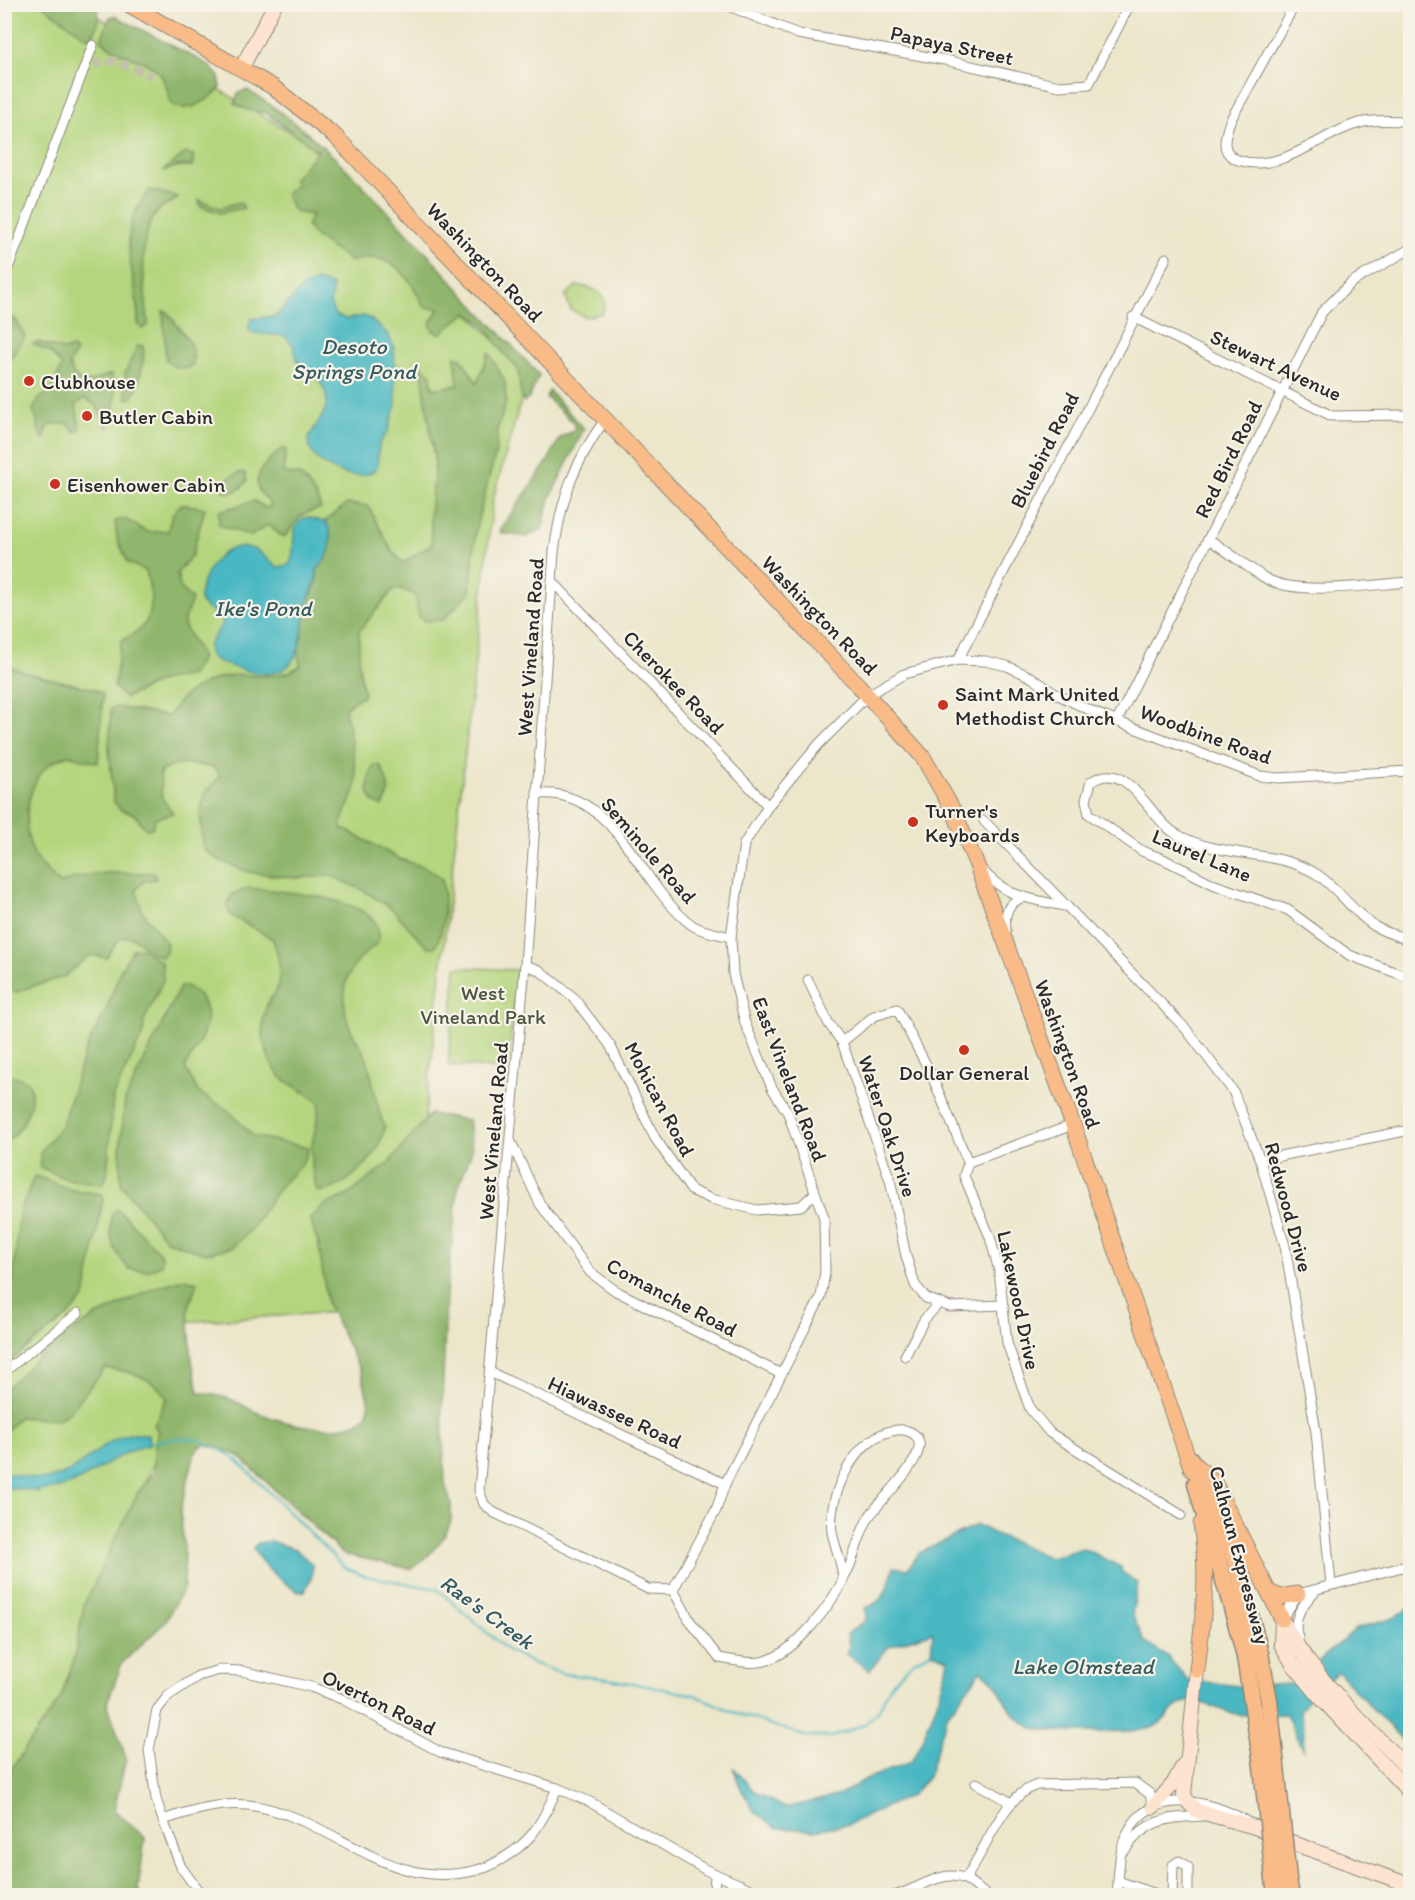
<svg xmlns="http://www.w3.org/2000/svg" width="1415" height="1900" viewBox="0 0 1415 1900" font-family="Itim,sans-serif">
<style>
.green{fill:#b4d57d;stroke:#708054;stroke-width:1.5}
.forest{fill:#8fb66c;stroke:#5d704c;stroke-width:1.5}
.water{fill:#4ab8c2;stroke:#3a7276;stroke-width:1.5}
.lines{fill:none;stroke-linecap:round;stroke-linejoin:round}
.stream{stroke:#4ab8c2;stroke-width:2}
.street-tunnel{stroke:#c5c1ab;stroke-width:9;stroke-dasharray:9 4.5;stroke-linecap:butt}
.street-casing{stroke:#8c887b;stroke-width:11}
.secondary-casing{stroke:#8c887b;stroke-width:16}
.primary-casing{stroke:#8c887b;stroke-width:17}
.highway-casing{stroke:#8c887b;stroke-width:19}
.street{stroke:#fff;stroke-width:9}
.secondary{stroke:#fde4d0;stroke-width:14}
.primary{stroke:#f9bc89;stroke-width:15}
.highway{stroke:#f9bc89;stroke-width:16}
.highway-bridge-casing{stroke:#8c887b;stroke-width:19;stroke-linecap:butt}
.highway-bridge{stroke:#f9bc89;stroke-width:16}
.poi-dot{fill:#c8321e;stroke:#f7f3e8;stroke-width:2}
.labels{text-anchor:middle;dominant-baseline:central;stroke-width:4.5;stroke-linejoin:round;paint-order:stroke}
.street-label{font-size:21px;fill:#2b2b2b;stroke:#f7f3e8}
.poi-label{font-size:21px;fill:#2b2b2b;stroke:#f7f3e8;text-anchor:start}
.park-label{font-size:21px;fill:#4d5640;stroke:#f7f3e8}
.water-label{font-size:22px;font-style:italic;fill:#365c60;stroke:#f7f3e8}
</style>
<rect width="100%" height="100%" fill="#f7f3e8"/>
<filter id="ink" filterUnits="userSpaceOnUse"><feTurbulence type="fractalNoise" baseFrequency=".0167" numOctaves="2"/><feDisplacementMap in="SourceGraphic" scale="12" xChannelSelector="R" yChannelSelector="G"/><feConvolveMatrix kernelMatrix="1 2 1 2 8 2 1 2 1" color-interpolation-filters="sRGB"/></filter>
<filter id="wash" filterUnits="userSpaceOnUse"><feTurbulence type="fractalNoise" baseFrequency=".008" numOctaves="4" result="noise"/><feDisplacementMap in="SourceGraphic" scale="24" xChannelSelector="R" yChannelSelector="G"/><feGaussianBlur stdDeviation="1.35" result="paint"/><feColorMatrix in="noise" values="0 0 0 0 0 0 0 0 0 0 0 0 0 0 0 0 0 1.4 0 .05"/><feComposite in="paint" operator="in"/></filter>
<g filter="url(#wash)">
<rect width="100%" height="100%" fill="#ece6cb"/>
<g class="green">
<path d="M77 4 307 142 528 376 493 499 404 1308 183 1322 179 1402 101 1590 5 1896 4 5Z"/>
<path d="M576 286C592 286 612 295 602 313L585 317 571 310 565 296Z"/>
<path d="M456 967 517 970 508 1069 448 1065Z"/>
</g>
<g class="forest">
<path d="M42 5H96L99 7 97 26 92 37H86Z"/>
<path d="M115 16 209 65 219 77 221 87C210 100 186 116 170 103 163 51 132 68 101 40L110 17Z"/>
<path d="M247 90C318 132 375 198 431 258 466 298 503 336 539 375L529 398 524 402C518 392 521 380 517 369 514 362 506 357 502 351 492 336 484 320 466 313L440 334 433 331 430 323 439 309 424 307C409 275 390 248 351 262 337 249 316 242 307 226L312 215C289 210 296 215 285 194L296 185 294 179 318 151 266 113 248 110 235 104 238 93Z"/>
<path d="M185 153 193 155V166H179L163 171Z"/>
<path d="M150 190 178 197C173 204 164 204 159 210 134 238 146 291 148 325L142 329 138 324C139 274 110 235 150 190Z"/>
<path d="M199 200 220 208 240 202 244 208 220 213 200 206Z"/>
<path d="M163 311 167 312C178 328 197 343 193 364L187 368 175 367 166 360Z"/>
<path d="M11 317 16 320 25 337 5 367V324L6 318Z"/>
<path d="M38 342 63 350 73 348 76 352 69 365C80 392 90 380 111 374 118 390 115 412 108 428L96 405 85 398 76 405 80 430 76 432 67 423 49 425 44 439 42 438C37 428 38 420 33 410L39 399 51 391 62 366 50 352 33 344Z"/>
<path d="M137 346H143C146 356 138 389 132 398H126L125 374Z"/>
<path d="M489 352 505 382 506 403 497 430 496 451 476 528 470 592 443 620 425 621 419 617 415 595 402 589 393 590 359 631V666L364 695 345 707C347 724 358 771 356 785 354 802 340 812 342 828L400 859 429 869 442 879C446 898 445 931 435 947H427L391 908 361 889 332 876 294 878 248 872 223 862 204 850C202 835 197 808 205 793 209 786 216 784 220 775L215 768C195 764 178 760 160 772L162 798 173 813 155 818 152 828 146 829 134 814 121 810 114 802 109 749 111 709 116 707 168 716C174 712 174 707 178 702 188 691 205 682 219 678 249 669 271 685 300 666L298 652 307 603 317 583V570L327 523 325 521 347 504 368 506 392 551 403 563 432 544 430 514 435 464 421 366 430 373 433 389 458 385 455 356 461 358 477 383Z"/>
<path d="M549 391 584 429 550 498 542 529 526 537 501 533 500 530 548 461 560 438 575 430 573 422 546 397Z"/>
<path d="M282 449H286L283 472C288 475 292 474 298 475 306 478 320 501 321 509 303 511 295 520 287 535L282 537 271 526H266L251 536 219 525V511L254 501 266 508 270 507C270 498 264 499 260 492 250 476 270 458 282 449Z"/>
<path d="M241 472 245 473 247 481C241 489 232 496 222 490L228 478Z"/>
<path d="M181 504 205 508 192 555 177 573 180 587 192 600 184 619V625L202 658 191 675 161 681 125 698 114 687 121 641C156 625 155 605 146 571L128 563 117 538 115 521 125 519 147 532 168 531 172 515Z"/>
<path d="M5 665 27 673 94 689 103 694 98 763 68 755C63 758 56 760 51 763 26 782 20 829 35 856 41 866 52 876 60 884 90 870 122 873 154 873L156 879 144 881 136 890 142 911 167 944 166 953 162 957C146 954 135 930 121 938 115 942 111 952 106 958L90 955 65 976 16 992 5 987Z"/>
<path d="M374 765H380C387 779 394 793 382 806 363 801 367 779 374 765Z"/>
<path d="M248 888C276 891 371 896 378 929 379 933 378 939 378 943 348 965 338 985 348 1023 350 1033 363 1047 367 1060 374 1082 375 1106 385 1127 383 1134 380 1142 377 1149 367 1166 337 1194 317 1191 313 1176 310 1155 313 1139 316 1125 320 1116 319 1102 308 1092 289 1085 280 1076 264 1057 258 1028 267 1005 269 999 275 995 277 989 283 973 278 954 273 939L230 915 227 906 232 894Z"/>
<path d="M142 948 162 963 163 980 144 1021 143 1034 113 1096 107 1177 102 1184 66 1179 40 1167 41 1151 62 1125 85 1051 107 1008 120 971 133 949Z"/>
<path d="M186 986C223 1007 202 1039 185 1067L199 1093 228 1110 253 1136 309 1148 302 1164 283 1183 249 1231 233 1247 207 1253 190 1249 166 1240 121 1184 120 1150 125 1100 180 987Z"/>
<path d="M15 1076 28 1082C38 1098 22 1134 6 1141L5 1077Z"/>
<path d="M430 1114 468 1120 472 1150 458 1188 446 1295 442 1410 445 1484 451 1504V1521L444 1537 428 1556 411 1569 343 1554 238 1455 204 1444 195 1452 180 1512 184 1544V1587L165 1622 122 1663 107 1703 126 1758 114 1810 145 1838 138 1889 141 1895H5V1778L60 1699 75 1656 84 1605 137 1494 154 1472V1450L158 1431 154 1425 167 1398C153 1376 130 1372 105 1368L70 1412 57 1420 19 1417 5 1432V1389L51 1345 95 1317 156 1287 184 1279 197 1282 188 1310 192 1361 199 1392C208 1394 218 1395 227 1398 237 1401 246 1408 256 1412 287 1425 338 1438 367 1416L369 1404 362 1374 327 1303 319 1246 310 1219 323 1206 348 1195 388 1164Z"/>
<path d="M36 1176 72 1190 101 1194 103 1200 85 1297 69 1315 5 1365 4 1293 11 1286 13 1279 20 1208C30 1198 27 1185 36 1176Z"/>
<path d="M118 1209 162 1256 161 1265 147 1271 129 1269C112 1249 108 1238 112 1213Z"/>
</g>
<g class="water">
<path d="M317 281 333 286 330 303 335 315 346 319 364 316 370 319 387 333 394 347 396 404 388 431 379 444 377 468C360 487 308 466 308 440 312 430 319 423 323 414 335 392 315 373 298 363L293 345 285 336 253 333 248 329 251 319 276 316 304 286Z"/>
<path d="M308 517 327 523C335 542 330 556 317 570 317 586 310 591 307 605 300 642 301 685 248 671 234 667 221 665 210 656L208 646 223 623 221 616 206 608 200 601C199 575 224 535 256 550 264 554 269 563 278 567L289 565C299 550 285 523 308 517Z"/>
<path d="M130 1434H148L149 1445C109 1453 83 1491 40 1490L38 1493 36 1491 5 1487V1473C17 1474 29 1479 41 1479 77 1480 96 1441 130 1434Z"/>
<path d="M977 1525C1001 1538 1025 1546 1050 1558L1083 1548 1121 1567 1122 1573 1138 1583 1132 1614 1144 1641 1167 1656 1188 1680 1239 1686 1293 1683 1356 1629 1387 1620 1410 1609V1748L1338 1672 1310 1695 1300 1711 1304 1732 1303 1751 1286 1714C1269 1714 1247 1717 1231 1713 1217 1710 1201 1699 1186 1702 1173 1704 1166 1721 1154 1727 1142 1733 1044 1734 1031 1727 1002 1713 1005 1685 981 1671L947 1716 928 1777 912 1795 849 1824 815 1830 777 1828 754 1811 740 1787 733 1767 754 1791 785 1808 840 1795 866 1779 911 1762C928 1729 942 1696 948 1659L931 1652 933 1632 889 1646 870 1670 846 1654 849 1645 847 1634 866 1620 865 1608C887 1601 887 1587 894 1567L908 1569 919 1553Z"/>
<path d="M270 1541 295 1549 312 1564V1576L305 1591 298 1592C280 1580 262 1567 253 1548L258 1543Z"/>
</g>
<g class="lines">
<path class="stream" d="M148 1443C189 1434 204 1437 238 1461L344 1567 365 1576 437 1589 507 1650 537 1665 564 1674 609 1679 695 1695 733 1712 804 1736 832 1737 865 1724 878 1711 891 1684 914 1661 931 1652"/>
</g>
</g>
<g filter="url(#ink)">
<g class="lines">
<path class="street-tunnel" d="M94 63 115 61 153 76"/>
<g class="street-casing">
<g id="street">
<path d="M724 4 798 34 945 60 1059 86 1089 84 1130 4"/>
<path d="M1295 4 1230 121C1225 136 1219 153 1238 160 1283 175 1324 130 1364 122 1379 119 1396 121 1410 121"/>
<path d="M4 279 93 45"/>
<path d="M1133 317 1332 416 1410 415"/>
<path d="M604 421C573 465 561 499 554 552L525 965 479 1490 484 1504 493 1512 648 1589 673 1590"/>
<path d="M1208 539C1228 551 1245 566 1265 578 1295 597 1375 584 1410 582"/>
<path d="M554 583 768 806"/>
<path d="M958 660 1166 258"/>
<path d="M1117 721 1322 312 1352 282 1410 249"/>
<path d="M538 794C616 787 638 886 692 925 702 932 719 934 731 937"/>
<path d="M984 821 1186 1029 1233 1091 1260 1160 1285 1246 1316 1432 1331 1584"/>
<path d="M981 869C1007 898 1028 898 1064 906"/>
<path d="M1006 931C1004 914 1007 903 1023 897"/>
<path d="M1410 940C1399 936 1386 933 1376 927 1354 914 1340 890 1318 875 1279 849 1222 859 1178 835 1149 820 1128 756 1091 782L1086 800 1089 814 1142 851 1163 859 1215 885 1288 910 1349 955 1410 978"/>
<path d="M525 965 539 970 573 997 610 1045 655 1138 691 1190 711 1199 757 1210 801 1206 814 1194"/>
<path d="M808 980 829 1024 842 1042"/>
<path d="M1073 1125 968 1162 964 1176 990 1237 999 1271 1007 1343 1030 1409 1050 1433 1181 1515"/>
<path d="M511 1142 540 1204 590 1272 616 1291 781 1374"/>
<path d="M1260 1160 1410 1130"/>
<path d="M968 1162 931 1074 897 1009 874 1016 842 1042 890 1180 906 1256 915 1285 926 1298 950 1307 1003 1305"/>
<path d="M905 1356 924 1320 938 1304"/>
<path d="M4 1372 78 1313"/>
<path d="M490 1372 725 1484"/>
<path d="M673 1590 716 1510 725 1484 821 1297 825 1272 824 1218 788 1113 772 1088 745 1023 733 974 731 937 744 844 768 806 819 744 868 695 904 674 958 660 986 661 1007 666 1031 677 1054 693 1100 715 1260 776 1278 778 1410 771"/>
<path d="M673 1590 690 1621 719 1658C733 1660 751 1665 765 1661 796 1652 832 1604 845 1576 855 1558 858 1535 869 1517 880 1500 923 1462 919 1442 917 1433 906 1429 898 1430 857 1432 827 1495 832 1532 835 1548 843 1564 843 1581"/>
<path d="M1282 1619 1298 1594 1410 1565"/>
<path d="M1298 1638C1291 1618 1303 1604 1316 1590"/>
<path d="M976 1783 1010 1802"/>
<path d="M163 1820C190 1811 219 1802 248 1805 335 1815 390 1900 487 1867 528 1847 540 1829 557 1788"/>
<path d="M1125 1850C1146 1818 1168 1818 1203 1816"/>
<path d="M965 1879C986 1850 1002 1796 1037 1785L1135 1783 1150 1794 1153 1807"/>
<path d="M1118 1881 1162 1896"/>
<path d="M202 1896 181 1867 163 1820 156 1799 149 1750 157 1710 168 1696 198 1676 220 1670 242 1671 311 1687 342 1699 440 1752 557 1788 590 1802 706 1870 766 1896"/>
<path d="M714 1896 715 1874"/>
<path d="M893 1896C917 1891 941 1868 965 1879 973 1883 980 1891 988 1896"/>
<path d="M1117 1896C1119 1876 1118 1850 1128 1832 1151 1787 1211 1800 1246 1821"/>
<path d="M1172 1896 1173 1865 1179 1861 1188 1867V1896"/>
</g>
</g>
<g class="secondary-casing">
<g id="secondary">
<path d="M241 69 275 4"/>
<path d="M1282 1619 1281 1644 1293 1664 1321 1698 1410 1793"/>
<path d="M1282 1619C1311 1678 1367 1724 1410 1772"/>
<path d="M1197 1670 1184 1794 1187 1801 1197 1811 1255 1827 1306 1848 1410 1885"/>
<path d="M1153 1807 1173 1784 1184 1764"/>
</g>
</g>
<g class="primary-casing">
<g id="primary">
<path d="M128 4 273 87 336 137 859 686 923 757 954 812 976 863 1073 1125 1192 1470"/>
<path d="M1196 1465 1215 1484 1282 1619"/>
<path d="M1269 1592 1280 1597 1298 1594"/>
<path d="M1197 1670C1203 1621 1209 1572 1201 1524"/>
</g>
</g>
<g class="highway-casing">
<g id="highway">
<path d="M1190 1459 1217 1510 1236 1563 1260 1653"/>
<path d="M1196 1483C1211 1542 1231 1598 1245 1657"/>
<path d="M1274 1878 1276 1896"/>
<path d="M1288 1879 1291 1896"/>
</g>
</g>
<use href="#street" class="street"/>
<use href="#secondary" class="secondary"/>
<use href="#primary" class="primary"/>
<use href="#highway" class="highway"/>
<g class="highway-bridge-casing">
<g id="highway-bridge">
<path d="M1260 1653 1269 1700 1288 1879"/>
<path d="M1245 1657 1261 1758 1274 1878"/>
</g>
</g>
<use href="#highway-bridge" class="highway-bridge"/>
</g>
</g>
<g class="poi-dot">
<circle cx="29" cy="381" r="6"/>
<circle cx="87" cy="416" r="6"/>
<circle cx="55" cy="484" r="6"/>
<circle cx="943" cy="705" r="6"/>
<circle cx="913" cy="822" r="6"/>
<circle cx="964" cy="1050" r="6"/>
</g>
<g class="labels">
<g class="street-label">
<text transform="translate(952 45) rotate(12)">Papaya Street</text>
<text transform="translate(485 262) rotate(46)">Washington Road</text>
<text transform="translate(1276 365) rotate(25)">Stewart Avenue</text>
<text transform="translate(1044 450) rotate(-63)">Bluebird Road</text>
<text transform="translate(1228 459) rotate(-64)">Red Bird Road</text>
<text transform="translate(820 615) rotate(46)">Washington Road</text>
<text transform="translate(530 647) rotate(-86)">West Vineland Road</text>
<text transform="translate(674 682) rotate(46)">Cherokee Road</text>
<text transform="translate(1206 734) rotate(20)">Woodbine Road</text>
<text transform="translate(649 850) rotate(49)">Seminole Road</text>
<text transform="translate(1202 855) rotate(23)">Laurel Lane</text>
<text transform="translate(1068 1054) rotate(70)">Washington Road</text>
<text transform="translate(790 1079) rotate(69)">East Vineland Road</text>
<text transform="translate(660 1099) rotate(62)">Mohican Road</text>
<text transform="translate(888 1126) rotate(72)">Water Oak Drive</text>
<text transform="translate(493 1131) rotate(-85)">West Vineland Road</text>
<text transform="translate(1289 1207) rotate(75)">Redwood Drive</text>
<text transform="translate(672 1297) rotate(28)">Comanche Road</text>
<text transform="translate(1019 1300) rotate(78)">Lakewood Drive</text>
<text transform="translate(615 1412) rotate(25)">Hiawassee Road</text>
<text transform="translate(1240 1555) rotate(75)">Calhoun Expressway</text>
<text transform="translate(379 1702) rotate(26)">Overton Road</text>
</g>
<g class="poi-label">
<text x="41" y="381">Clubhouse</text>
<text x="99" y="416">Butler Cabin</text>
<text x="67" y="484">Eisenhower Cabin</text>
<text x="955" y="693">Saint Mark United<tspan x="955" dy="24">Methodist Church</tspan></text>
<text x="925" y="810">Turner's<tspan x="925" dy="24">Keyboards</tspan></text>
<text x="964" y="1072" text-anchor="middle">Dollar General</text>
</g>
<g class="park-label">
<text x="483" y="992">West<tspan x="483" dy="24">Vineland Park</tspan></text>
</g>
<g class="water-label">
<text x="354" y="346">Desoto<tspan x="354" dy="25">Springs Pond</tspan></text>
<text x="263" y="608">Ike's Pond</text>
<text transform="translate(487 1612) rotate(36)">Rae's Creek</text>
<text x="1083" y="1666">Lake Olmstead</text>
</g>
</g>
<rect width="1415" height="1900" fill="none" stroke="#f7f3e8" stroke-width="24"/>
</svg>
